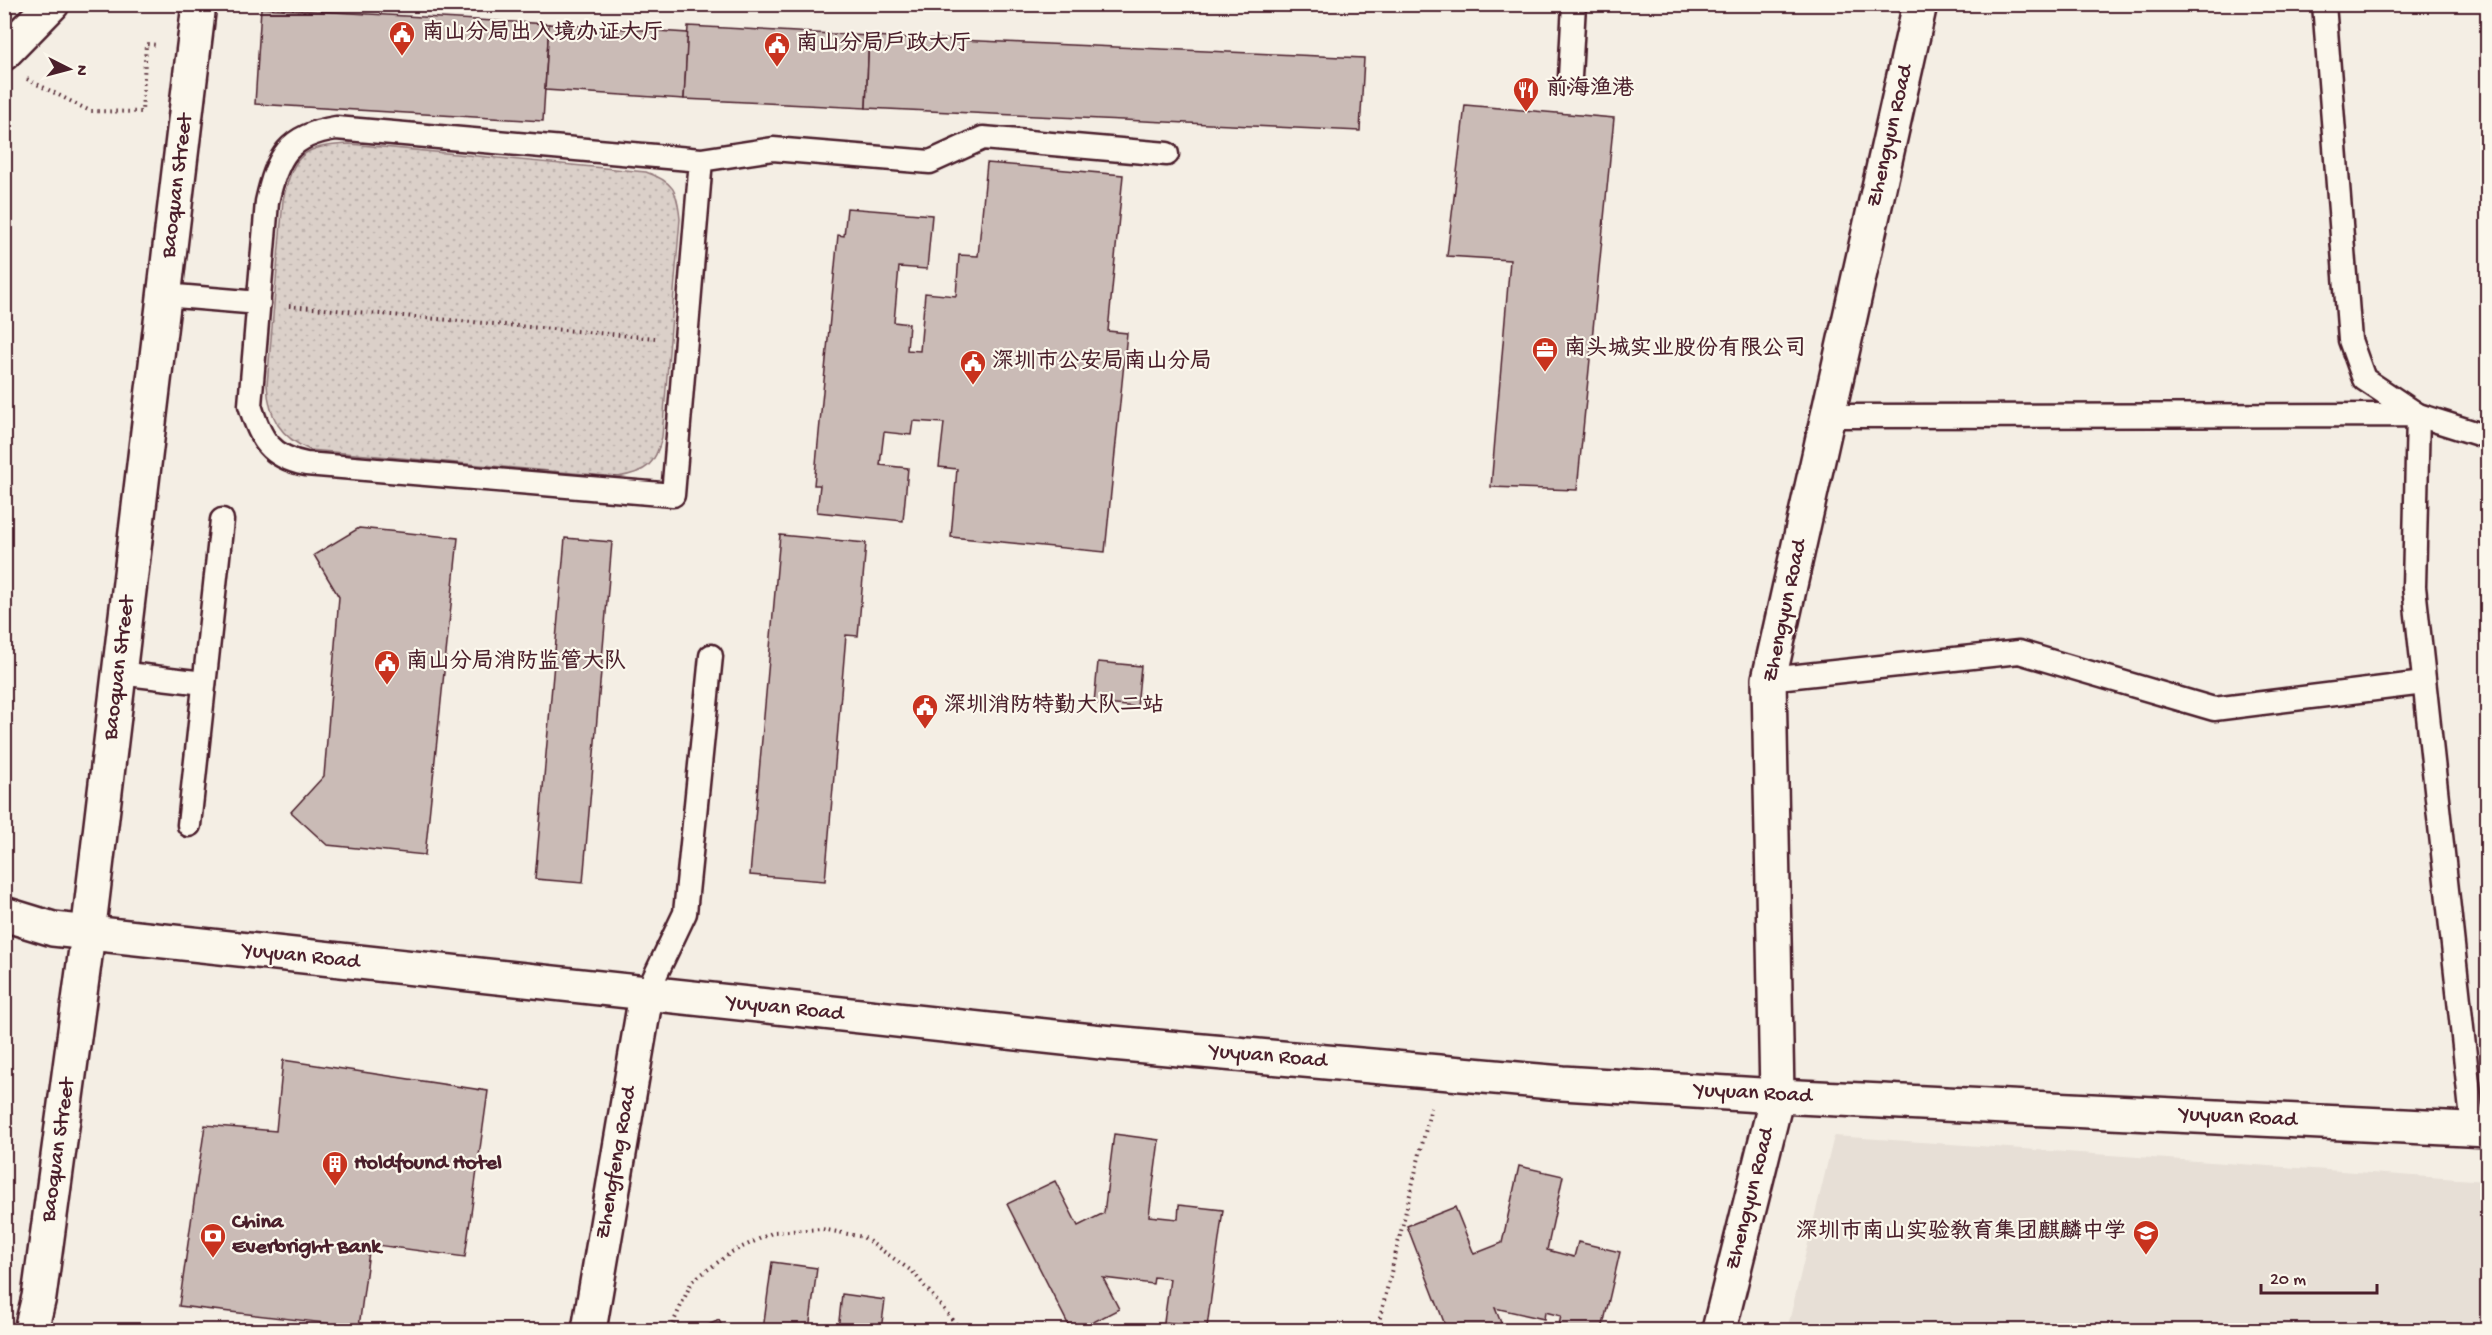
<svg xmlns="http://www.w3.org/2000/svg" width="2492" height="1335" viewBox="0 0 2492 1335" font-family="'Gochi Hand','LXGW WenKai TC',sans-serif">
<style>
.built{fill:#e7dfd6}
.grass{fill:url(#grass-dots);stroke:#92787a;stroke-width:1.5}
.building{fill:#cabbb6;stroke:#4a1f2b;stroke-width:1.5}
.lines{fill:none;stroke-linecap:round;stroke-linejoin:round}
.lane-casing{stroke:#4a1f2b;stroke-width:27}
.street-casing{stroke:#4a1f2b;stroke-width:38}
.primary-casing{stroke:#4a1f2b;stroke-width:38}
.path{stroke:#4a1f2b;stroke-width:4;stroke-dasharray:1.5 4.5;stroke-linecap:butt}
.lane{stroke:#fbf7ec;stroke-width:22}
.street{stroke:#fbf7ec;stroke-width:33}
.primary{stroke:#fbf7ec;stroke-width:33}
.labels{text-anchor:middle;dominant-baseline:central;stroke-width:4.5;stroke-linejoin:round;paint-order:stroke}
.poi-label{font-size:22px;font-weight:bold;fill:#4a1f2b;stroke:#fbf7ec;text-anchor:start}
.street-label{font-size:22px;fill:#4a1f2b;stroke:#fbf7ec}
</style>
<defs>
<pattern id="grass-dots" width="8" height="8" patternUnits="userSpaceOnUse" patternTransform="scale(1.5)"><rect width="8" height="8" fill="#dbd0c9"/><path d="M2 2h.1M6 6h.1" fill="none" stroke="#bdb2ad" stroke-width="1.8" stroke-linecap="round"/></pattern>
</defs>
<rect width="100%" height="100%" fill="#f4eee4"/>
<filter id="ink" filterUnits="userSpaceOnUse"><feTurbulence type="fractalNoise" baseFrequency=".0167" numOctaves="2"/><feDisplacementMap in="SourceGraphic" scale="12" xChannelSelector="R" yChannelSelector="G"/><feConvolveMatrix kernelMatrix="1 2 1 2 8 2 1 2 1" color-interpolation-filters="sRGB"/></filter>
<g filter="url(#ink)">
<path class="built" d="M1834 1136 2487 1181V1330H1787Z"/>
<path class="grass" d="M350 144 646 172C674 182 677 190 680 219L662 437C655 465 647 472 618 477L310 450C280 437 269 418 267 385L283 200C294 153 303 146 350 144Z"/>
<g class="building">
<path d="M261 8 549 24 543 121 255 104Z"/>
<path d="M549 24 688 33 684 99 545 90Z"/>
<path d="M688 26 869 36 866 108 684 99Z"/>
<path d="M869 36 1364 58 1360 131 866 108Z"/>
<path d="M1465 105 1614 118 1577 490 1491 487 1510 260 1447 256Z"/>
<path d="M987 163 1123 175 1108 331 1127 333 1105 552 951 537 957 469 939 467 944 423 913 421 911 435 884 432 880 465 908 468 903 521 817 512 820 485H814L838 235 844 236 847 208 932 215 927 269 899 267 894 322 909 324 907 350 920 351 925 293 956 296 959 255 978 256Z"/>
<path d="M359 528 458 538 425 855 327 845 291 812 324 776 339 597 314 555Z"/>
<path d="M780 535 866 543 858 636 846 635 825 881 750 875Z"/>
<path d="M565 538 612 542 583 883 535 879Z"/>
<path d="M1098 662 1141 666 1137 707 1094 703Z"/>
<path d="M283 1060 488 1091 465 1257 370 1244 359 1327 179 1306 205 1125 276 1131Z"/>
<path d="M1114 1134 1159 1140 1149 1216 1178 1219 1179 1205 1223 1210 1207 1327 1164 1322 1170 1279 1154 1277 1153 1284 1103 1278 1119 1309 1078 1330H1071L1007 1204 1055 1181 1078 1226 1104 1213Z"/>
<path d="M1519 1166 1563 1176 1547 1250 1574 1257 1578 1242 1620 1252 1602 1330H1567L1558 1329 1561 1316 1545 1312 1544 1319 1495 1308 1504 1330H1447L1407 1226 1455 1207 1474 1254 1502 1243Z"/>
<path d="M772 1262 817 1268 809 1330H763Z"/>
<path d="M842 1294 885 1300 881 1330H838Z"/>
<path d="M719 1320 724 1330H698Z"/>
</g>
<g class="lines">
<g class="lane-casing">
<g id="lane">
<path d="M2324 4 2350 340 2364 379 2418 415 2488 437"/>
<path d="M1570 77 1574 4"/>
<path d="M701 160 673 495 306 464C270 457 260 439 250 405L267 202C277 157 288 135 336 128L701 160 773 149 930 162 983 138 1167 154"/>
<path d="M164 295 259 303"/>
<path d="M1828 416 2418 415 2414 587 2473 1129"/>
<path d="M119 673 204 683"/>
<path d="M1769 679 2019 652 2214 709 2424 683"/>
<path d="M189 825 222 520"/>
<path d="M646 995 685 913 711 656"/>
</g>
</g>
<g class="street-casing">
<g id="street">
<path d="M4 914 53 929 1101 1042 1562 1083 1777 1096 2488 1130"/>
<path d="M31 1330 39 1297 88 934 199 4"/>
<path d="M589 1330 646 995"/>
<path d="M1719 1330 1777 1096 1769 679 1920 4"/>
</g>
</g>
<g class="primary-casing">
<path id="primary" d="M4 53 52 4"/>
</g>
<g class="path">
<path d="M27 79 90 111 142 112 146 44 158 45"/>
<path d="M289 306 655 338"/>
<path d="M672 1330 674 1321 692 1281 732 1252 774 1232 822 1229 863 1237 913 1272 961 1330"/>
<path d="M1377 1330 1431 1108"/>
</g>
<use href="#lane" class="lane"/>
<use href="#street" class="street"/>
<use href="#primary" class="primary"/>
</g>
</g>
<defs>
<g id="civic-pin" transform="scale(1.35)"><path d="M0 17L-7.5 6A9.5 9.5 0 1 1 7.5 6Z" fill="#c8321e" stroke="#fbf7ec"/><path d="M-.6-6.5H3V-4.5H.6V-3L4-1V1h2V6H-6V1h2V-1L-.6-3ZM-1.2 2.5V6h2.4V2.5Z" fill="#fff"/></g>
<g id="restaurant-pin" transform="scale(1.35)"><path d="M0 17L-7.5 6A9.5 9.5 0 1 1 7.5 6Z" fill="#c8321e" stroke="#fbf7ec"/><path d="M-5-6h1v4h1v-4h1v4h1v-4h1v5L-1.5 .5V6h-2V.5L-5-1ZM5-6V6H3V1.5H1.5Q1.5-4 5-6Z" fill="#fff"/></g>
<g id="office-pin" transform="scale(1.35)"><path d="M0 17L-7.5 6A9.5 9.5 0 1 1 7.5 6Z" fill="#c8321e" stroke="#fbf7ec"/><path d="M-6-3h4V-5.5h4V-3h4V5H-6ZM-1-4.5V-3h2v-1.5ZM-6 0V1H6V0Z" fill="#fff"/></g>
<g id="building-pin" transform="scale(1.35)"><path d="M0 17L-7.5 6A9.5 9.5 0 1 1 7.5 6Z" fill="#c8321e" stroke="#fbf7ec"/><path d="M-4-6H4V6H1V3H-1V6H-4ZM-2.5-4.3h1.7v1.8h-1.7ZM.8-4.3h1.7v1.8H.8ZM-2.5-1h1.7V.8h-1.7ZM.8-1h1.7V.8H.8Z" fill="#fff"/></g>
<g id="school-pin" transform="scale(1.35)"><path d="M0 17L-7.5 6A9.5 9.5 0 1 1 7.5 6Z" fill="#c8321e" stroke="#fbf7ec"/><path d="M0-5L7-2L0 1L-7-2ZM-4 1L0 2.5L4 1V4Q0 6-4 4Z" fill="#fff"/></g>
<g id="bank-pin" transform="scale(1.35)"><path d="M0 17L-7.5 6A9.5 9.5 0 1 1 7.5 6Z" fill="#c8321e" stroke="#fbf7ec"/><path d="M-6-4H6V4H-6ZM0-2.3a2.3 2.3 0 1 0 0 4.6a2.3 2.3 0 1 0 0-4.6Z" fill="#fff"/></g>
</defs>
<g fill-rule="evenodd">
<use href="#civic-pin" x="402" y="34"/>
<use href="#civic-pin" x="777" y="45"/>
<use href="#restaurant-pin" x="1526" y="90"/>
<use href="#office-pin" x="1545" y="350"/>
<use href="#civic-pin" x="973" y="363"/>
<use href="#civic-pin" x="387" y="663"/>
<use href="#civic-pin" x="925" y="707"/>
<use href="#building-pin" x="335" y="1164"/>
<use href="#school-pin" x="2146" y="1233"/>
<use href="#bank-pin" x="213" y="1236"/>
</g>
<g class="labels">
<g class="poi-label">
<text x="422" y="34">南山分局出入境办证大厅</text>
<text x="796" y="45">南山分局户政大厅</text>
<text x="1546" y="90">前海渔港</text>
<text x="1564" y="350">南头城实业股份有限公司</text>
<text x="992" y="363">深圳市公安局南山分局</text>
<text x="406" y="663">南山分局消防监管大队</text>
<text x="944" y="707">深圳消防特勤大队二站</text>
<text x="354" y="1164">Holdfound Hotel</text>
<text x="232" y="1223">China<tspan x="232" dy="25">Everbright Bank</tspan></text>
<text x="2126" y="1233" text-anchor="end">深圳市南山实验教育集团麒麟中学</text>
</g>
<g class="street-label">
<text transform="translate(1891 136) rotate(-77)">Zhengyun Road</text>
<text transform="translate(178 186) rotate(-83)">Baoquan Street</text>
<text transform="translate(1786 611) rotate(-78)">Zhengyun Road</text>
<text transform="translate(120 668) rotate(-83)">Baoquan Street</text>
<text transform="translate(301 957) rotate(6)">Yuyuan Road</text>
<text transform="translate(785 1009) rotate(6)">Yuyuan Road</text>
<text transform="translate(1268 1057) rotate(5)">Yuyuan Road</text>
<text transform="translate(1753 1094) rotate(3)">Yuyuan Road</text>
<text transform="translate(2238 1118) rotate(3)">Yuyuan Road</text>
<text transform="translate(59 1150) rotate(-82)">Baoquan Street</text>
<text transform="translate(617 1163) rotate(-80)">Zhengfeng Road</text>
<text transform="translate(1751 1199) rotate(-76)">Zhengyun Road</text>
</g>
</g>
<rect width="2492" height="1335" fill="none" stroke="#fbf7ec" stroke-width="24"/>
<rect x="12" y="12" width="2468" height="1311" fill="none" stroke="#4a1f2b" stroke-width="2" filter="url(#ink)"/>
<g transform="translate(69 69) rotate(96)" stroke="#fbf7ec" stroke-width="4.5" paint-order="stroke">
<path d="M0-4.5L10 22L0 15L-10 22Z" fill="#4a1f2b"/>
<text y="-9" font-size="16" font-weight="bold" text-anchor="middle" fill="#4a1f2b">N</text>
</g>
<path d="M2261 1284v9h116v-9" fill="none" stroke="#4a1f2b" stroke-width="3"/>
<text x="2270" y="1284" font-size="18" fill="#4a1f2b" stroke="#fbf7ec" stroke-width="4.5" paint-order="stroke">20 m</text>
</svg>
